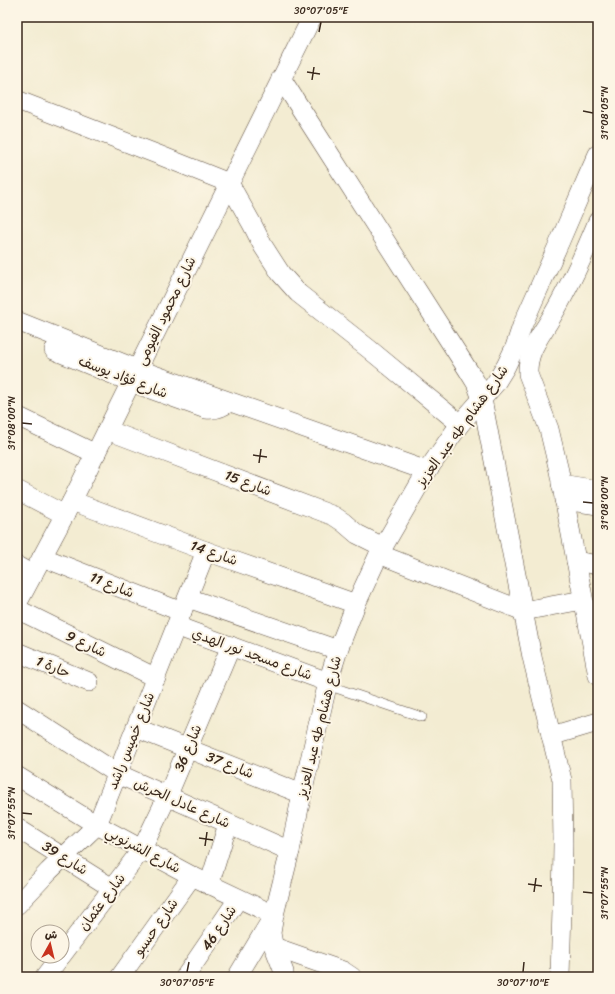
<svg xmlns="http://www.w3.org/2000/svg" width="615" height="994" viewBox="0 0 615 994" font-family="Sriracha,'Playpen Sans Arabic',sans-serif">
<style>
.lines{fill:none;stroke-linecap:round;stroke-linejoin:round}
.service-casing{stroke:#574739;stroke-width:10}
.minor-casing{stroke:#574739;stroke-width:20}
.service{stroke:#fff;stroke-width:9}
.minor{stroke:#fff;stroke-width:19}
.ticks{fill:none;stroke:#3b2a1e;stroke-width:1.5}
.labels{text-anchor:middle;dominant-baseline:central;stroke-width:4;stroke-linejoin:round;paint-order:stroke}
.street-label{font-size:14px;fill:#3b2a1e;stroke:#fcf5e5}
.neatline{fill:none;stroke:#3b2a1e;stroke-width:1.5}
.ticks-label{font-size:10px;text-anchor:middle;fill:#3b2a1e}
</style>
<rect width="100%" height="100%" fill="#fcf5e5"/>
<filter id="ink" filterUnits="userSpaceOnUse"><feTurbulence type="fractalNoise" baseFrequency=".025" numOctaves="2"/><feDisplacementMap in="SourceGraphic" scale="8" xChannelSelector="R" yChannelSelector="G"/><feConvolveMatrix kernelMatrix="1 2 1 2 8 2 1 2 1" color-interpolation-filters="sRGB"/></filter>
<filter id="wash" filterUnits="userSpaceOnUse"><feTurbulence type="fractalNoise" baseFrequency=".012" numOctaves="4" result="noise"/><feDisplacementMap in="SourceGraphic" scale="16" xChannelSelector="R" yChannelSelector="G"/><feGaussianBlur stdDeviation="0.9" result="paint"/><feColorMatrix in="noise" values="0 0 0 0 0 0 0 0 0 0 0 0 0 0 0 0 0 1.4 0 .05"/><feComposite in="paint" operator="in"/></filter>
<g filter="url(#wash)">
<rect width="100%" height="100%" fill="#f3ecd2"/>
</g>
<g filter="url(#ink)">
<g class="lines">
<g class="service-casing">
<path id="service" d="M327 685 422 717"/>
</g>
<g class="minor-casing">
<g id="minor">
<path d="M281 78 468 370 476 383 482 399 532 657 562 780 563 844 562 909 560 977"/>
<path d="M17 100 159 155 229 183 252 224 263 246 281 274 298 293 369 349 460 424"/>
<path d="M598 221C590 240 582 259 573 277 566 291 559 305 551 318 540 337 527 351 528 374L549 429 559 471 598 676"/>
<path d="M17 321 137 369 427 471"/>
<path d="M54 350 131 382 206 409C215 410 222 408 229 402"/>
<path d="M17 416 96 454"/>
<path d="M107 430 334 516 343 522 357 534 383 547"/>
<path d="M561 484 598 490"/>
<path d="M17 490 65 515"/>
<path d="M564 500 598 505"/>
<path d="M72 501 206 551 356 604"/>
<path d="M379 554 523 611 583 600"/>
<path d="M42 557 182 612"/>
<path d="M576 561 598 565"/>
<path d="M17 566 33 575"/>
<path d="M188 598 338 650"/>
<path d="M17 604 72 501 312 17"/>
<path d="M17 609 156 678"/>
<path d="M176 626 328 682"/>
<path d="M17 652 89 682"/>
<path d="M17 709 118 774 290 851"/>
<path d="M136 728 302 794"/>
<path d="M551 736 598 722"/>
<path d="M17 776 97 825 192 876 274 915 237 977"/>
<path d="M17 828 112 888"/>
<path d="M209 885 228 824"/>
<path d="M17 905 49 871 97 825 206 551"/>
<path d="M274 947 343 971 352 977"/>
<path d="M62 955 142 849 167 797 231 646"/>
<path d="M45 977 61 956"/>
<path d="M120 977 192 876"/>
<path d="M185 977 238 899"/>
<path d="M284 977V972L273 944 271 933 274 915 290 851 302 794 328 682 338 650 356 604 379 554 427 471 460 424 495 384 506 366 515 347 522 326 560 241 588 176 598 154"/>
</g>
</g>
<use href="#service" class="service"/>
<use href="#minor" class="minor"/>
</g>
</g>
<path class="ticks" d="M319 32 321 22M307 72 320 74M312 80 314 67M583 111 593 113M22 423 32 424M253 455 267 457M259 463 261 449M583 502 593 503M22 813 32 814M199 838 213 840M205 846 207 832M528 884 542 886M534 892 536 878M583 892 593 893M187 972 189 962M523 972 524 962"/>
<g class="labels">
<g class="street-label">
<text transform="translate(166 311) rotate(-64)">شارع محمود الفيومى</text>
<text transform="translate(123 377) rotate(21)">شارع فؤاد يوسف</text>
<text transform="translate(462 426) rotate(-54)">شارع هشام طه عبد العزيز</text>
<text transform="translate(248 483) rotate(21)">شارع 15</text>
<text transform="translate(214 553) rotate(20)">شارع 14</text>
<text transform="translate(112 585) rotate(22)">شارع 11</text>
<text transform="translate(86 644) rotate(26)">شارع 9</text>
<text transform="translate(252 654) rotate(20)">شارع مسجد نور الهدي</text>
<text transform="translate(53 667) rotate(23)">حارة 1</text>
<text transform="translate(319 727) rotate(-76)">شارع هشام طه عبد العزيز</text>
<text transform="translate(131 741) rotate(-68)">شارع خميس راشد</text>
<text transform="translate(188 748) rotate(-67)">شارع 36</text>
<text transform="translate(230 765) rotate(22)">شارع 37</text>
<text transform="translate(182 803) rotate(24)">شارع عادل الحرش</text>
<text transform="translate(143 850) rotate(28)">شارع الشرنوبي</text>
<text transform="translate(65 858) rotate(32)">شارع 39</text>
<text transform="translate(102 902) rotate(-53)">شارع عثمان</text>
<text transform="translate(156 927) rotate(-55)">شارع حسبو</text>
<text transform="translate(219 928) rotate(-56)">شارع 46</text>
</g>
</g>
<rect width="615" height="994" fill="none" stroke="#fcf5e5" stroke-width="44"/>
<g transform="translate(50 944) rotate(8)"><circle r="19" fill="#fcf5e5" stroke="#afa495"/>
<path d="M0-3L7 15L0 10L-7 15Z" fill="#c8321e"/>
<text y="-6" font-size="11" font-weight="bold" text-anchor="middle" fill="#3b2a1e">ش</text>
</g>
<rect x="22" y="22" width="571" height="950" class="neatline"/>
<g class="ticks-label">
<text x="321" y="14">30°07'05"E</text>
<text transform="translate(604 113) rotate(-90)" y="4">31°08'05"N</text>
<text transform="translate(11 423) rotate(-90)" y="4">31°08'00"N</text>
<text transform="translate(604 503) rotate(-90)" y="4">31°08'00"N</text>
<text transform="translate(11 813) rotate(-90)" y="4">31°07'55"N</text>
<text transform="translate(604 893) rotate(-90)" y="4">31°07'55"N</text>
<text x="187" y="986">30°07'05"E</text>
<text x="523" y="986">30°07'10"E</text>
</g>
</svg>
